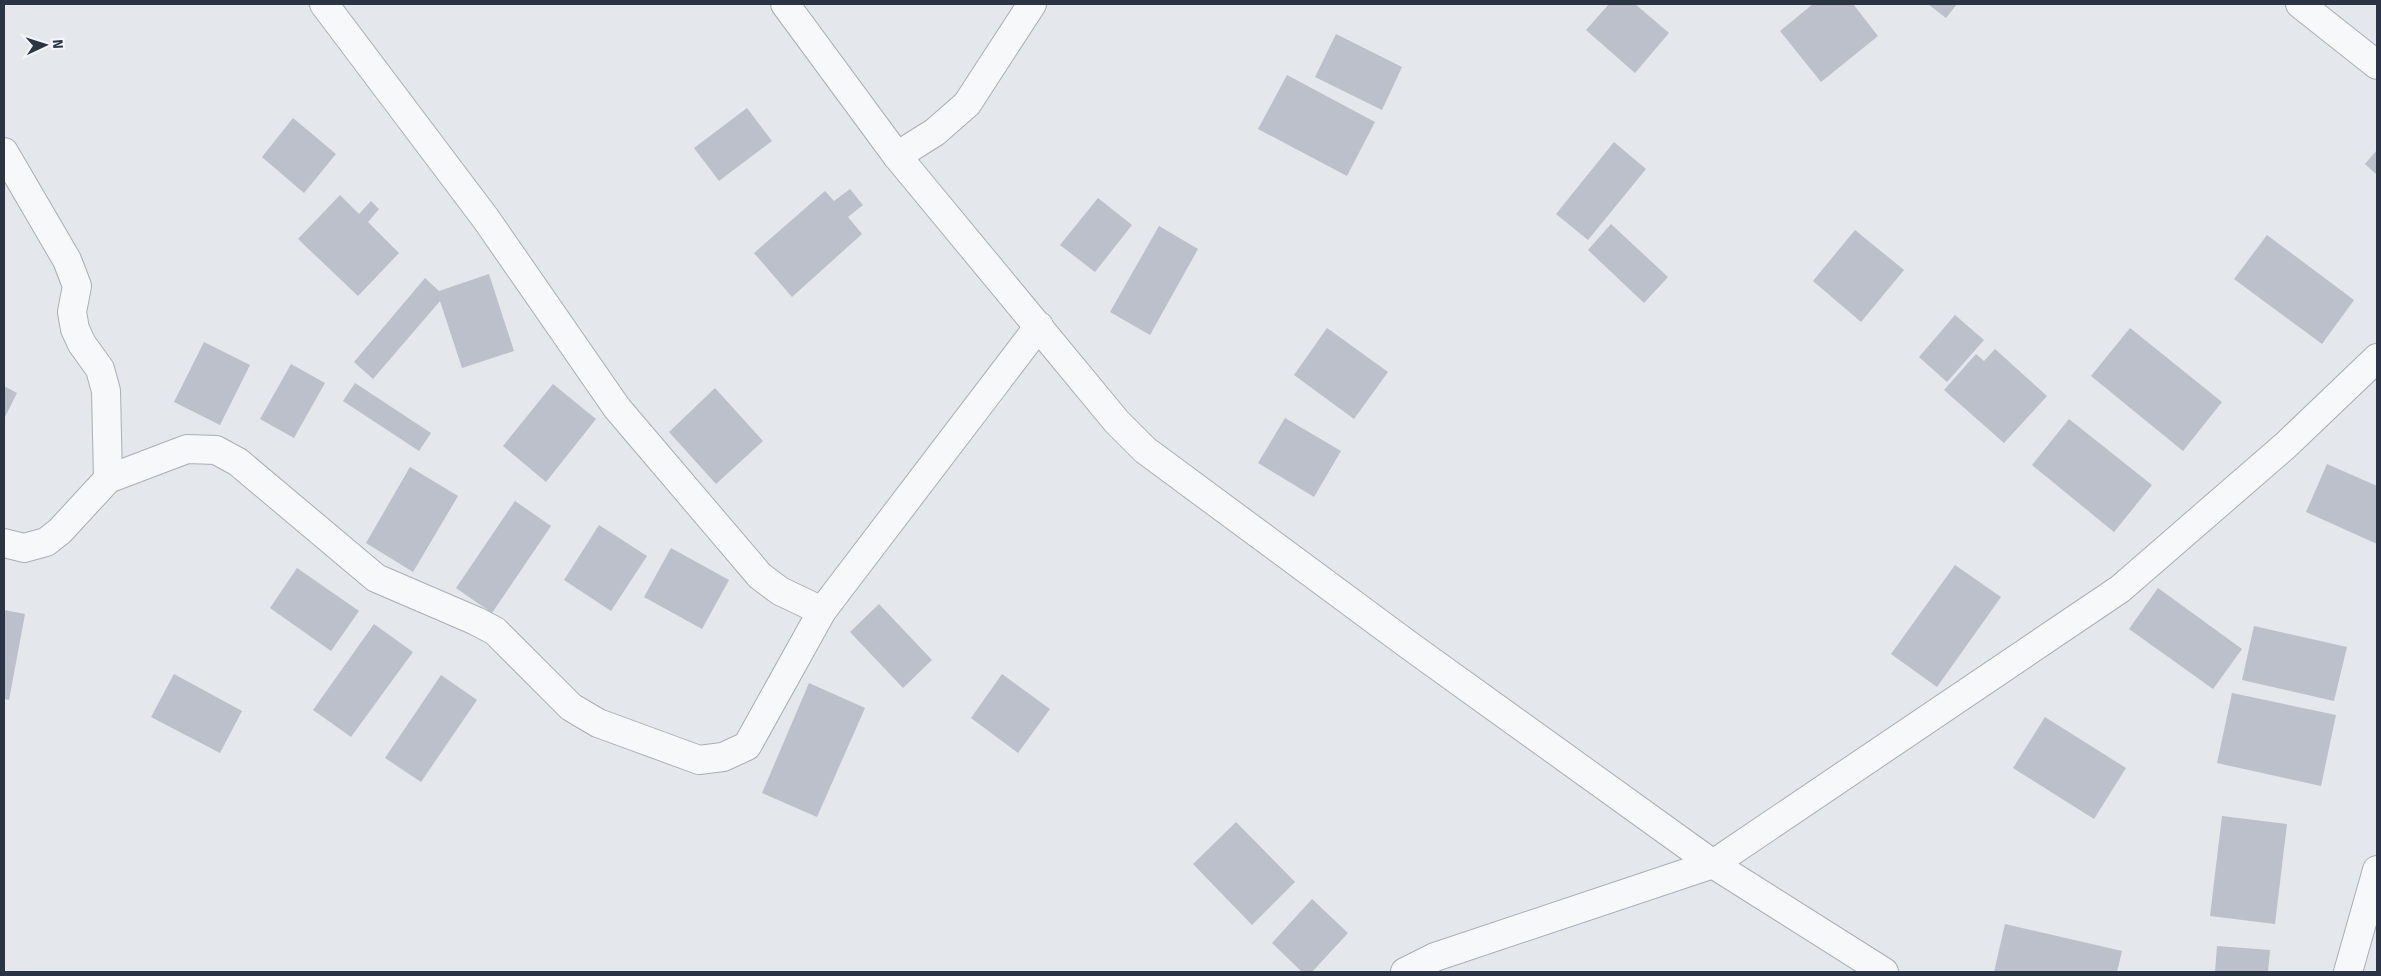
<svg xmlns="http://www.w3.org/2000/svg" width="2381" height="976" viewBox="0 0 2381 976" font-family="'Fira Sans',sans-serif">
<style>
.building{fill:#bbc0ca}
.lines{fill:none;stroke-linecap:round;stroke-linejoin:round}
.minor-casing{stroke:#a9aeb7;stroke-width:30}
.minor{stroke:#f7f8fa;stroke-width:28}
</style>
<rect width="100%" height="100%" fill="#e4e7ec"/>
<g class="building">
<path d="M1609 4H1635L1669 33 1635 73 1586 30Z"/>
<path d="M1813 4H1853L1878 36 1821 82 1780 31Z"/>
<path d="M1928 4H1957L1946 18Z"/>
<path d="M1336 34 1402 67 1382 110 1315 77Z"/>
<path d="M1287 75 1375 122 1347 176 1258 129Z"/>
<path d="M747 108 772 141 719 181 694 148Z"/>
<path d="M293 118 336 154 304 193 262 157Z"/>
<path d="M1614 142 1646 169 1588 240 1556 214Z"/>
<path d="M2377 150V175L2365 164Z"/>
<path d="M850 189 863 205 848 217 862 234 792 297 754 253 825 191 834 201Z"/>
<path d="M340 195 359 214 371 201 379 209 368 222 399 253 358 296 298 239Z"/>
<path d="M1098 198 1132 225 1095 272 1060 245Z"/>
<path d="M1611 224 1668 277 1644 303 1588 250Z"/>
<path d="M1159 226 1198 249 1150 335 1110 312Z"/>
<path d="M1855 230 1904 270 1861 322 1813 281Z"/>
<path d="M2267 235 2354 300 2322 344 2234 279Z"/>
<path d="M489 274 514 351 462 368 440 301 373 379 354 362 425 278 439 291Z"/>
<path d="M1955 315 1984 340 1947 382 1919 357Z"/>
<path d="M1327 328 1388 372 1354 419 1294 375Z"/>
<path d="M2130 328 2222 402 2183 451 2091 376Z"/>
<path d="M204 342 250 365 220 425 174 402Z"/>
<path d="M1995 349 2047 396 2004 443 1944 390 1976 354 1984 361Z"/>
<path d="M291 364 325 383 294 438 260 419Z"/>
<path d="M355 383 431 433 419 451 343 401Z"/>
<path d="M553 384 596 419 546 482 503 446Z"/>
<path d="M4 386 17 393 4 419Z"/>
<path d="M715 388 763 441 716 484 669 432Z"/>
<path d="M1285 418 1341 451 1314 497 1258 463Z"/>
<path d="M2069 419 2152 485 2114 532 2032 465Z"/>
<path d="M2327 464 2377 486V544L2306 512Z"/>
<path d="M410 467 458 496 413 572 366 543Z"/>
<path d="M515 501 551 526 492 613 456 588Z"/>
<path d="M599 525 647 556 611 611 564 580Z"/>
<path d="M671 548 729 580 702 629 644 597Z"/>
<path d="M1955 565 2001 597 1937 687 1891 654Z"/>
<path d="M297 568 359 611 331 651 270 608Z"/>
<path d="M2158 588 2242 649 2213 689 2129 629Z"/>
<path d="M879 604 932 660 903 688 850 632Z"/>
<path d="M4 610 25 614 9 700 4 699Z"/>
<path d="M374 624 413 652 351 737 313 710Z"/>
<path d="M2254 626 2347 647 2334 701 2242 680Z"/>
<path d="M174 674 242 711 220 753 151 717Z"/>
<path d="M1002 674 1050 709 1018 753 971 718Z"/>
<path d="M441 675 477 700 421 782 385 758Z"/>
<path d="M809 683 865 708 817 817 762 793Z"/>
<path d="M2232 693 2336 715 2321 786 2217 763Z"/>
<path d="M2045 717 2126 768 2094 819 2013 768Z"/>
<path d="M2222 816 2287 824 2275 924 2210 916Z"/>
<path d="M1236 822 1295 882 1252 925 1193 864Z"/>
<path d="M1312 899 1348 933 1312 972H1302L1272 943Z"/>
<path d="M2005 924 2122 951 2117 972H1994Z"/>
<path d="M2217 946 2270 950 2268 972H2215Z"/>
</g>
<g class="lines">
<g class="minor-casing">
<g id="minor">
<path d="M324 4 486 219 617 408 760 576 780 591 822 611"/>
<path d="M785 4 897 156 1117 422 1145 450 1410 646 1713 864 1884 972"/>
<path d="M2300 4 2377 65"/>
<path d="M4 152 67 260 77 286 72 312 75 329 82 344 100 369 106 391 108 479"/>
<path d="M897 156 935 132 967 104 1032 4"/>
<path d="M4 543 24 548 46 542 60 531 108 479 187 449 216 450 238 462 376 578 476 621 495 631 571 707 598 723 699 760 723 757 747 746 822 611 1039 326"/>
<path d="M1405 972 1435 957 1713 864 2120 589 2286 445 2377 358"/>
<path d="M2348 972 2377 870"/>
</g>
</g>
<use href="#minor" class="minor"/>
</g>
<rect width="2381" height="976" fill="none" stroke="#2b3445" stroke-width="10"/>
<g transform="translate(45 45) rotate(86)" stroke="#f4f6f9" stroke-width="4" paint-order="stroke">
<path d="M0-4L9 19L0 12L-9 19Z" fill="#2b3445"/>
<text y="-8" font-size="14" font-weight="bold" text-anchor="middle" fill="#2b3445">N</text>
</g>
</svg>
